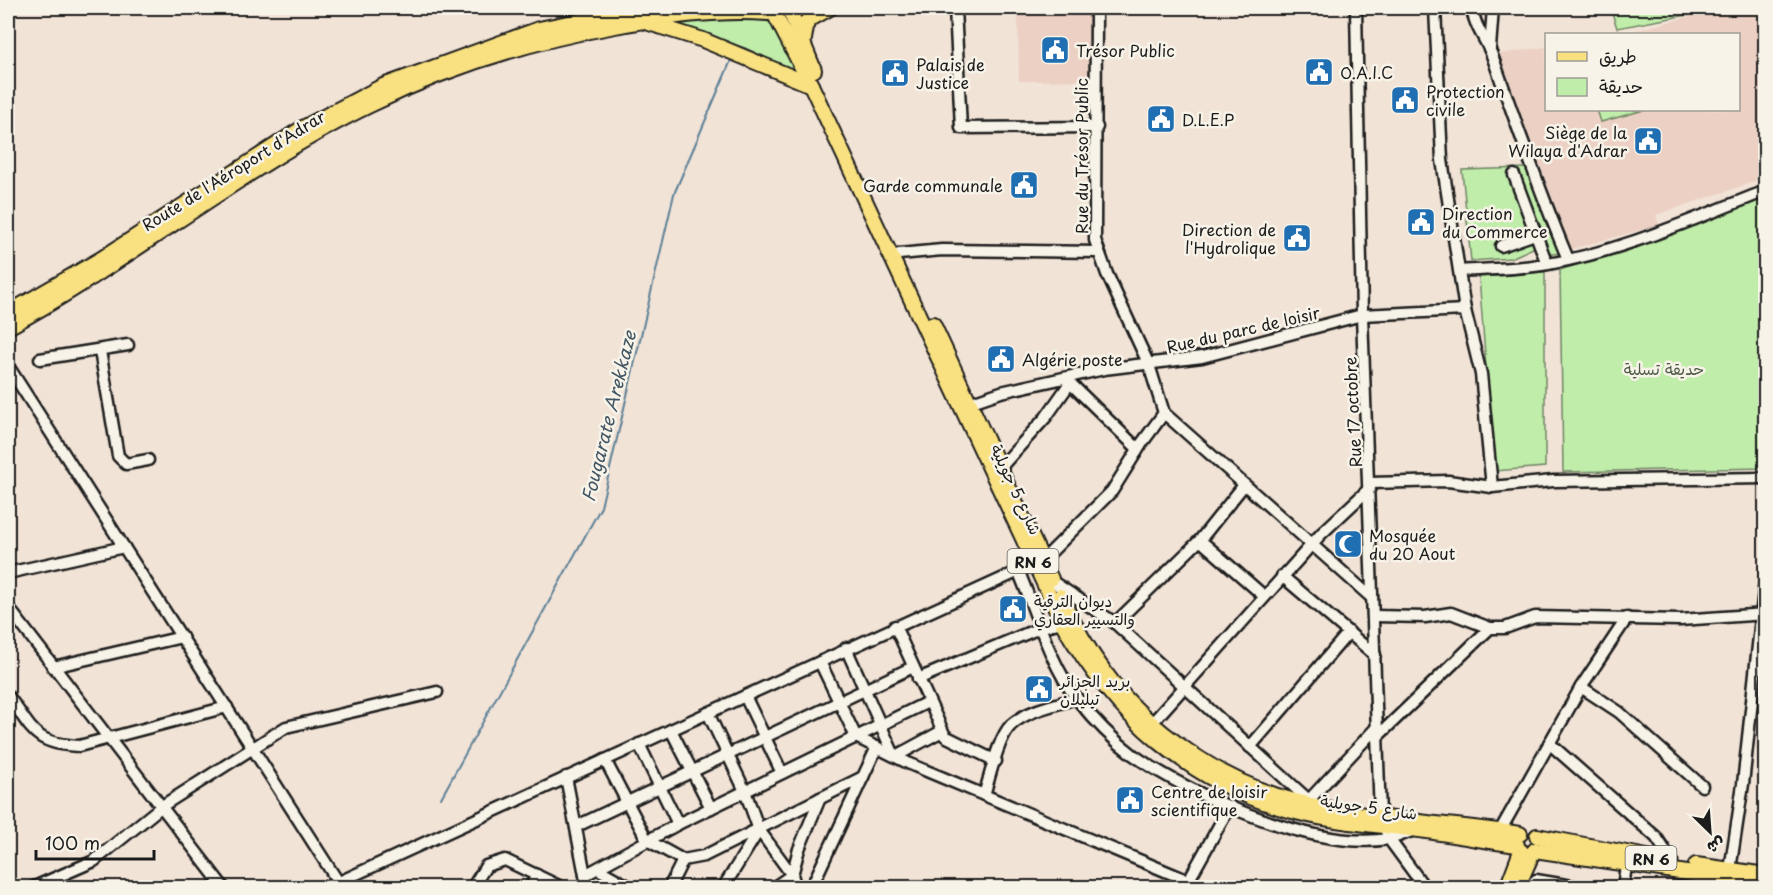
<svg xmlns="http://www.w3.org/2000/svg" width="1773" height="895" viewBox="0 0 1773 895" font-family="'Playpen Sans','Playpen Sans Arabic',sans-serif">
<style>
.built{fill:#ebd0c3}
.green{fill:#c0edaa;stroke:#6e8463;stroke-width:1.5}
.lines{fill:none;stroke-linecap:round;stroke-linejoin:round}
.stream{stroke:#5d8096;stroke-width:2}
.minor-casing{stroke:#1c1c1c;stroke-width:15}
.major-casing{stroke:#1c1c1c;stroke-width:18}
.minor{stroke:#f7f3e8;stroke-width:10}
.major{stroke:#f9e181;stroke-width:14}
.labels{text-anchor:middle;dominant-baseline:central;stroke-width:5;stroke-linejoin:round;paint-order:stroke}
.shield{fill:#f7f3e8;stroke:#5e5c59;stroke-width:1.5}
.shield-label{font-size:15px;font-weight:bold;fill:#1c1c1c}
.poi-label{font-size:16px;fill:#1c1c1c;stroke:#f7f3e8;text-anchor:start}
.street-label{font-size:16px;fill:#1c1c1c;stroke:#f7f3e8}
.park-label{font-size:16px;fill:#4d5b47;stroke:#f7f3e8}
.water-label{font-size:18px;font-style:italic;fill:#425663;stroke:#f7f3e8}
</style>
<rect width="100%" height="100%" fill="#f2e3d7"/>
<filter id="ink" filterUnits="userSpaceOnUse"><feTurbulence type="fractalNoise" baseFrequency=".0167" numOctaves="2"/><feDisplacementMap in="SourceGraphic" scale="12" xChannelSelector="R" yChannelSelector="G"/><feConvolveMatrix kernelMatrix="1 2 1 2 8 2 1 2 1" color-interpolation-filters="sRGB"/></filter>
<g filter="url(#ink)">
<g class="built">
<path d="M1705 9H1765V173L1756 177V181L1656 215 1659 225 1571 249 1499 54 1546 47V110H1738V34H1621L1704 13Z"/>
<path d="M1091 13 1092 80 1019 81 1018 14Z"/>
<path d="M1763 683H1766L1765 751 1757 750Z"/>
</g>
<g class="green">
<path d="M1700 8 1698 13 1617 28 1611 10Z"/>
<path d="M745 17 770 22 782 37 804 78 745 48 655 22Z"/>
<path d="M1597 110H1644L1601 122Z"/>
<path d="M1526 168 1562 253 1552 254 1542 244 1511 258 1471 261 1462 170Z"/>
<path d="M1765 198V468L1563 472 1560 270 1651 241Z"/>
<path d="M1545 272V467L1494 471 1479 277Z"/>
</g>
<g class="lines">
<path class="stream" d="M441 798 601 507 674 194 732 58"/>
<g class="minor-casing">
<g id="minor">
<path d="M955 8 961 128 1097 127"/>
<path d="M1096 8 1095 240 1107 274 1149 365 1164 413 1372 598"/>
<path d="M1356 8 1362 315 1380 816 1389 839 1425 888"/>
<path d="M1435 8 1442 160 1465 310 1481 374 1492 487"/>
<path d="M1472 8C1474 27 1487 40 1493 58 1517 125 1540 193 1568 259"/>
<path d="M1490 48 1493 8"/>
<path d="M1514 175 1547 264"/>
<path d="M1501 246 1535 234"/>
<path d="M899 254 942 250 1098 252"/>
<path d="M1461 271C1489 269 1519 269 1548 264 1623 251 1695 218 1766 191"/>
<path d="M100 351 118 456 126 464 148 460"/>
<path d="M40 359 128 345"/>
<path d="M8 366 342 888"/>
<path d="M1065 378 1138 449"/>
<path d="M963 405 1001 392 1104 369 1202 357 1362 315 1465 310"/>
<path d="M1000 468 1046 417 1070 383"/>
<path d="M1370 483 1448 481 1492 487 1553 481 1766 478"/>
<path d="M1200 540 1244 485"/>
<path d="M1018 570C1036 612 1049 662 1077 699 1093 719 1112 739 1132 754 1191 796 1315 851 1388 839 1397 837 1406 833 1414 830"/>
<path d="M8 573 124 547"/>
<path d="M1282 576 1375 655"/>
<path d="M1053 582 1115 623 1314 805"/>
<path d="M8 607 224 888"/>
<path d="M1374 616 1425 617 1451 613 1490 628H1505L1535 617 1680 620 1766 614"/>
<path d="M1115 623 1200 540 1264 596"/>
<path d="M895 626 945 736 996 761"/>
<path d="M846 648 894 755"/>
<path d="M820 662 856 737 910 764 1189 881"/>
<path d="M53 667 182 637"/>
<path d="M918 679 1042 627 1062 622"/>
<path d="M1581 687 1619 712 1702 786"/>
<path d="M8 696C33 729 33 744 79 746L227 707"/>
<path d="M708 713 745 791 759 830 723 888"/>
<path d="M1153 722 1321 534 1370 488"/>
<path d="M671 730 711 808"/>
<path d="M1378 736 1490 628"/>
<path d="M1549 743 1656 837 1672 861"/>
<path d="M639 744 678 824"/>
<path d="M1250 747 1349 632"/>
<path d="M896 756 942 731"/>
<path d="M605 760 647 840 683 860 704 856 863 777"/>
<path d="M782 773 745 696 1043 560 1112 491 1142 443 1164 413"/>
<path d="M566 777 585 875"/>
<path d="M984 795C990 777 998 738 1011 725 1027 710 1056 705 1077 698"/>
<path d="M1309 800 1377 727"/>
<path d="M577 826 913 667"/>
<path d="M759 830 792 875 796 888"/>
<path d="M1500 831 1581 687 1627 618"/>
<path d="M598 869 632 888"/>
<path d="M1730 870 1743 784 1766 571"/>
<path d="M1185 887 1230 806"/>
<path d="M32 888 94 861 162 806 286 727 437 692"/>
<path d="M326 888 745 696"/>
<path d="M472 888 486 866 505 860 563 888"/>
<path d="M530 888 537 875"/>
<path d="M588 888 585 875 678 824 928 702"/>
<path d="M669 888 683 860"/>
<path d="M773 888 792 875 799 849 820 798"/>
<path d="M811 888 877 747"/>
<path d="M1528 888 1536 880 1584 888"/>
<path d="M1623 888 1626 865"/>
</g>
</g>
<g class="major-casing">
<g id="major">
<path d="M790 11 814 70"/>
<path d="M776 17 811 85 1062 622C1114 715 1191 785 1296 812 1339 823 1383 825 1427 831 1457 835 1487 841 1517 845"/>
<path d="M646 22 703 40 811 85"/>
<path d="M804 39 807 21 830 8"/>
<path d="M8 313 101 259 301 129 383 86 539 29 641 8"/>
<path d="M933 324 1051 579"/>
<path d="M8 327C132 260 244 166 370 105 447 67 531 41 615 26 666 17 716 9 768 13"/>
<path d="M1060 596C1073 623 1088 650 1106 674 1147 731 1223 782 1291 800 1365 820 1444 823 1520 834"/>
<path d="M1537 836 1663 860"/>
<path d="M1535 850 1766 885"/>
<path d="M1696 865 1766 875"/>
<path d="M1507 888 1521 851"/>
<path d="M1517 888 1533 852"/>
</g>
</g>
<use href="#minor" class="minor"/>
<use href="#major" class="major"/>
</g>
</g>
<defs>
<g id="civic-square" transform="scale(1.5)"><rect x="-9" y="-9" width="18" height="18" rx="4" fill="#1f6fb2" stroke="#f7f3e8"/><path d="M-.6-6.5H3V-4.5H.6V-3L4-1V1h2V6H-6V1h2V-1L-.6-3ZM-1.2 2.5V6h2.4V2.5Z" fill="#fff"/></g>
<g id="mosque-square" transform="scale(1.5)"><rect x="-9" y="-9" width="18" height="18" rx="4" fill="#1f6fb2" stroke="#f7f3e8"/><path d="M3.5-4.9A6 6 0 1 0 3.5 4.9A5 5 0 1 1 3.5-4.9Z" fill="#fff"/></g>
</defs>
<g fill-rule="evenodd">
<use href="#civic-square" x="1055" y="50"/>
<use href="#civic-square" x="1319" y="72"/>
<use href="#civic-square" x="895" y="73"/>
<use href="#civic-square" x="1405" y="100"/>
<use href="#civic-square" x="1161" y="119"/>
<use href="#civic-square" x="1648" y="141"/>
<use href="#civic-square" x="1024" y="185"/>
<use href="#civic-square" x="1421" y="222"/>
<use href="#civic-square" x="1297" y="238"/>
<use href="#civic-square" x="1001" y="359"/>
<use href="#mosque-square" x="1348" y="544"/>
<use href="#civic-square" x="1013" y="609"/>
<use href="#civic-square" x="1039" y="689"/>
<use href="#civic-square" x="1130" y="800"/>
</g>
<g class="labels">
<g class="shield">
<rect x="1007.5" y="549" width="51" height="24" rx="4.5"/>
<rect x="1625.5" y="846" width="51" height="24" rx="4.5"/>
</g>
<g class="shield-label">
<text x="1033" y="561">RN 6</text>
<text x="1651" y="858">RN 6</text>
</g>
<g class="poi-label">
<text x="1076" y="50">Trésor Public</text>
<text x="916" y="64">Palais de<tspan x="916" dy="18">Justice</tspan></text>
<text x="1340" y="72">O.A.I.C</text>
<text x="1426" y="91">Protection<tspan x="1426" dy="18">civile</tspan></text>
<text x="1182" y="119">D.L.E.P</text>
<text x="1627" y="132" text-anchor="end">Siège de la<tspan x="1627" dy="18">Wilaya d'Adrar</tspan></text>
<text x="1003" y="185" text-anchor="end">Garde communale</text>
<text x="1442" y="213">Direction<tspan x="1442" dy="18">du Commerce</tspan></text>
<text x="1276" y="229" text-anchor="end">Direction de<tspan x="1276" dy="18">l'Hydrolique</tspan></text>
<text x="1022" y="359">Algérie poste</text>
<text x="1369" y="535">Mosquée<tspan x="1369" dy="18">du 20 Aout</tspan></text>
<text x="1034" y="600">ديوان الترقية<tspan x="1034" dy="18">والتسيير العقاري</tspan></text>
<text x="1060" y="680">بريد الجزائر<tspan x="1060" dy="18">تيليلان</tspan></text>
<text x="1151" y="791">Centre de loisir<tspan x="1151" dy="18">scientifique</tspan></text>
</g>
<g class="street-label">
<text transform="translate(1081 156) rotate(-90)">Rue du Trésor Public</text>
<text transform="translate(233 170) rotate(-32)">Route de l'Aéroport d'Adrar</text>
<text transform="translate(1243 329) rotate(-13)">Rue du parc de loisir</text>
<text transform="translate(1352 412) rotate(-93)">Rue 17 octobre</text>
<text transform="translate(1017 489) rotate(65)">شارع 5 جويلية</text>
<text transform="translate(1369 806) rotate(8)">شارع 5 جويلية</text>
</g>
<g class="park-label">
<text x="1664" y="368">حديقة تسلية</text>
</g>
<g class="water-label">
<text transform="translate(608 416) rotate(-76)">Fougarate Arekkaze</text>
</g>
</g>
<rect width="1773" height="895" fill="none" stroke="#f7f3e8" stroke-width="30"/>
<rect x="15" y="15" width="1743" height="865" fill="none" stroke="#1c1c1c" stroke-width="2" filter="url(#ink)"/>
<rect x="1545" y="33" width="195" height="78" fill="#f7f3e8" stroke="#9f9d96" stroke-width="1.5"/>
<rect x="1557" y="52" width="30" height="9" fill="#f9e181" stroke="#9f9d96" stroke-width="1.5"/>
<text x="1599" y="63" font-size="18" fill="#1c1c1c">طريق</text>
<rect x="1557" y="78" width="30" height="18" fill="#c0edaa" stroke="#9f9d96" stroke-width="1.5"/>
<text x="1599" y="93" font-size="18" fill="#1c1c1c">حديقة</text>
<g transform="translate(1710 832) rotate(155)" stroke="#f7f3e8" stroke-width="4.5" paint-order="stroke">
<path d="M0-4.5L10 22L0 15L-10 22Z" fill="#1c1c1c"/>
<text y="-9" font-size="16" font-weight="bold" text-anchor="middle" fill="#1c1c1c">ش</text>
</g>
<path d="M36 850v9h118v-9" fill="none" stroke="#1c1c1c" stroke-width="3"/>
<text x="45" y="850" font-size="18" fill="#1c1c1c" stroke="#f7f3e8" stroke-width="4.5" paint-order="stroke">100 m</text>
</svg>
